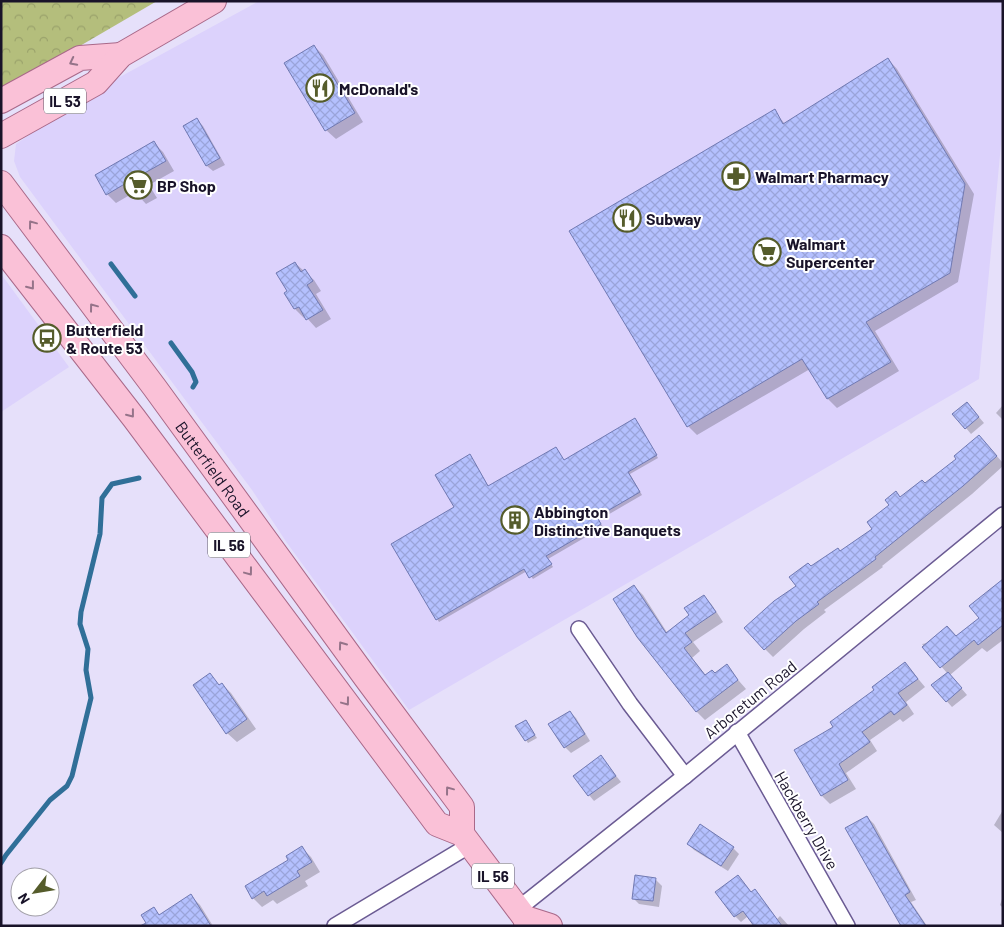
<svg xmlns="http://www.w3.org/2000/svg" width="1004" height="927" viewBox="0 0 1004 927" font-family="Barlow,sans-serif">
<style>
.built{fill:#dcd2fc}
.park{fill:url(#park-crowns)}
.shadow{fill:#0003}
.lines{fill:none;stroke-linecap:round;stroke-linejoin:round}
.stream{stroke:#306f98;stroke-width:5}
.building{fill:url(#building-cross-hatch);stroke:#7079b2}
.minor-casing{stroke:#6b5b93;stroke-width:18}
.primary-casing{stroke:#a96989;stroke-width:26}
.minor{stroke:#fff;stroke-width:15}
.primary{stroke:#fac1d7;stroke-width:24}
.oneway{stroke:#957389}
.labels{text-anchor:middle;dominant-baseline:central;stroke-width:4;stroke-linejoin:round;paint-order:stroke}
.shield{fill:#fff;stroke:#5e5a69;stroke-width:1}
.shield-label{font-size:15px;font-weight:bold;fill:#191329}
.poi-label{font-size:16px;font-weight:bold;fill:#191329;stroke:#fff;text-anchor:start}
.street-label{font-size:16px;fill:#191329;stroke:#fff}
</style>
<defs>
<pattern id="park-crowns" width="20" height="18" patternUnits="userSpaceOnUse" patternTransform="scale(1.25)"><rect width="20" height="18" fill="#b4be7c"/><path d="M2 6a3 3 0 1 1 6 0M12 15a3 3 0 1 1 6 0" fill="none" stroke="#9aa26b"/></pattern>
<pattern id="building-cross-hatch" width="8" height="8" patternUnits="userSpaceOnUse" patternTransform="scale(1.25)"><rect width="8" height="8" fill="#b4c0fe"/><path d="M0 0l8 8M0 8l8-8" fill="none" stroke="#9aa4da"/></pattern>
</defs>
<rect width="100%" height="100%" fill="#e6e0fa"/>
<g class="built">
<path d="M259 1H1003V123L979 379 409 710 287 543 252 490 20 177 14 161 16 144 96 90Z"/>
<path d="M1 274 69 367 1 412Z"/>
</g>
<path class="park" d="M1 1H157L13 85 1 90Z"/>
<g class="shadow">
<path d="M314 46 323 55 363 122 336 139 326 130Z"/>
<path d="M888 59 897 69 974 194 958 282 875 331 899 371 837 408 828 399 810 369 697 435 688 426 774 111 785 124Z"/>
<path d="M197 120 203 126 225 165 213 171 207 166 185 127Z"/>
<path d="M154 143 163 152 174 171 149 185 157 198 146 204 135 192 116 203 107 194Z"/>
<path d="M295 263 314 280 321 291 316 294 331 319 316 328 306 317 304 318 295 309 289 291Z"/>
<path d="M967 403 984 423 971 434 966 428Z"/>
<path d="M1003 405V420L996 413Z"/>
<path d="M637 422 658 458 630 474 642 495 599 520 603 527 548 559 553 567 533 579 527 571 439 622 392 544 455 507 472 458 489 487 564 461Z"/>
<path d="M987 445 1003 463V466L972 494 882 566 883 567 824 610 826 612 804 629 773 657 765 649 798 586 811 567 841 552 874 529 890 505 896 493 901 498 925 485 958 459Z"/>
<path d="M1003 582V640L987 652 982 648 950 675 967 695 952 707 933 686 947 673 922 644 956 637 981 618Z"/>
<path d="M634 586 643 595 668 634 691 616 704 596 712 605 723 622 693 642 700 651 692 658 706 676 715 675 726 666 746 689 705 720 696 711Z"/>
<path d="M905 663 925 687 906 702 914 714 903 722 900 719 870 740 877 751 846 773 856 789 830 804 822 796 835 727Z"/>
<path d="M210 675 220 686 222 684 231 693 256 729 237 742 227 733Z"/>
<path d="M570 712 576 718 590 741 571 753 565 747Z"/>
<path d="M528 724 537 738 528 743 526 740Z"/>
<path d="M601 757 621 782 594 801 589 795Z"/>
<path d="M1003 810V833L994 825Z"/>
<path d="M867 817 874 824 916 900 911 902 927 926H901L899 922 900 921Z"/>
<path d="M701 826 733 848 739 854 728 871 694 850 688 844Z"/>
<path d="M302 848 311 857 320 872 305 881 308 886 277 904 273 900 262 907 253 898Z"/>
<path d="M738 876 752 893 760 897 777 919 780 916 789 926H763L748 916 741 922 735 916Z"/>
<path d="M656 880 662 886 659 907 639 904 633 898Z"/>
<path d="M191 896 200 905 213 926H153Z"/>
<path d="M1003 896V908L1000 905Z"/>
</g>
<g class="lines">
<g class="stream">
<path d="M111 264 135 296"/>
<path d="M171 343 192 372 196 382 193 387"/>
<path d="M1 863 6 855 50 800 67 786 72 776 91 698 86 670 88 649 80 624 81 612 100 534 102 498 112 484 139 478"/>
</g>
</g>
<g class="building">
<path d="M314 45 355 113 325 131 284 63Z"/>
<path d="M888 58 965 184 950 273 866 322 891 362 827 399 802 359 687 427 569 231 775 109 783 124Z"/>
<path d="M197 118 220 158 206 166 183 126Z"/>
<path d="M154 141 166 161 141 175 148 188 136 196 128 182 106 195 95 175Z"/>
<path d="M295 262 301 272 305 269 313 281 307 285 323 310 306 320 299 307 294 309 284 293 287 291 276 273Z"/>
<path d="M967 402 979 417 965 429 952 414Z"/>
<path d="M635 418 657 455 628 472 640 492 597 517 601 524 546 556 552 564 529 578 524 569 436 620 391 544 454 507 435 475 470 454 488 486 556 447 564 460Z"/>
<path d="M979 435 997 456 963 486 875 557 876 559 817 602 819 604 796 621 764 650 744 628 774 601 796 586 789 577 808 563 811 566 838 548 840 551 872 529 867 522 889 505 885 500 896 491 900 497 922 480 925 483 956 459 954 456Z"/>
<path d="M1003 579V625L978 645 974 640 940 668 922 647 947 626 956 636 979 618 969 606Z"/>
<path d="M634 585 666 633 689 615 684 608 704 595 716 612 685 633 692 642 684 648 705 675 712 670 715 673 727 664 738 680 696 712 637 637 613 599Z"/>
<path d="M905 662 918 679 898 693 907 705 894 715 891 711 862 732 870 742 839 764 848 780 821 796 794 750 833 727 830 722 874 690 872 687Z"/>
<path d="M948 672 962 688 946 702 931 685Z"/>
<path d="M210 673 219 685 222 683 247 719 226 734 193 685Z"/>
<path d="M570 711 585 734 564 748 548 724Z"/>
<path d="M526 720 535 735 525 741 515 726Z"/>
<path d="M601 755 616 776 588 796 573 776Z"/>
<path d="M867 816 910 892 905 895 926 926H901L845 828Z"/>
<path d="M700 824 734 847 721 866 687 844Z"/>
<path d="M302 846 312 862 297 871 300 876 267 896 264 891 252 899 245 886 288 860 286 856Z"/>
<path d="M635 875 656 878 653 901 632 899Z"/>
<path d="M738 875 751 892 755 889 782 926H754L743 911 734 917 715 892Z"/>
<path d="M191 894 211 926H140L146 923 141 915 154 907 159 915Z"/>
</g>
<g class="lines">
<g class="minor-casing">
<g id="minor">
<path d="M579 629 630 704 685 776"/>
<path d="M737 732 847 926"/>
<path d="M518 909 685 776 1003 515"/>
<path d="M335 926 470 845"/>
</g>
</g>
<g class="primary-casing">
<g id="primary">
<path d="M1 101 80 58 121 55"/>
<path d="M1 136 96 83 121 55 214 1"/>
<path id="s1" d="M1 183 155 388 366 678 462 807V834"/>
<path d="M1 247 134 418 437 824 462 834 525 918 527 926"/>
<path d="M525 918 550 926"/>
</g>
</g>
<use href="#minor" class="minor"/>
<use href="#primary" class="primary"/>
</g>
<defs><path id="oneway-chevron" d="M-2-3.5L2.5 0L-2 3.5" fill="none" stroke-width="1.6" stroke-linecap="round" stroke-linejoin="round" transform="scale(1.25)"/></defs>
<g class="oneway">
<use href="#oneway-chevron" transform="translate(73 62) rotate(153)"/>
<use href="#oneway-chevron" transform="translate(32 224) rotate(-127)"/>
<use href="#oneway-chevron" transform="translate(31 286) rotate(52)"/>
<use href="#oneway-chevron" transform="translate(93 307) rotate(-127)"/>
<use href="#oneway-chevron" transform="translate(131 414) rotate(52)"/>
<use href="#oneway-chevron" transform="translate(249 572) rotate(53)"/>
<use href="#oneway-chevron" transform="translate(342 645) rotate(-126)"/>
<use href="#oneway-chevron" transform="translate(346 702) rotate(53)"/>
<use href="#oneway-chevron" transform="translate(449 790) rotate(-127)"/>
</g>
<defs>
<g id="restaurant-ring" transform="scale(1.4375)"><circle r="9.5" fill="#fff" stroke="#555c2b" stroke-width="1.5"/><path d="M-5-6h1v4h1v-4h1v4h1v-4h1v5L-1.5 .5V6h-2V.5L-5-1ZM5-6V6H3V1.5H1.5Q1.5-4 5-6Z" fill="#555c2b"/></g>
<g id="pharmacy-ring" transform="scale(1.4375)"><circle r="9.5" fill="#fff" stroke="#555c2b" stroke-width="1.5"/><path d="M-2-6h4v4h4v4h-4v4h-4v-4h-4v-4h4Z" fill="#555c2b"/></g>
<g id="supermarket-ring" transform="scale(1.4375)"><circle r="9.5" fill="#fff" stroke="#555c2b" stroke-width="1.5"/><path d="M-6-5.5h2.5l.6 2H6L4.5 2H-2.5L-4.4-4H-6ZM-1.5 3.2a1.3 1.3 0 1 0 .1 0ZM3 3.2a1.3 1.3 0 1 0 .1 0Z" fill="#555c2b"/></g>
<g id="bus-ring" transform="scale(1.4375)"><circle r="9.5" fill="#fff" stroke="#555c2b" stroke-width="1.5"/><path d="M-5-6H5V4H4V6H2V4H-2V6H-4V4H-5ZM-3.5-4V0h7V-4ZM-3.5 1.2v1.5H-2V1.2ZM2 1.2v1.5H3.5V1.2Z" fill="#555c2b"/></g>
<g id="building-ring" transform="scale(1.4375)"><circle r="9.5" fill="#fff" stroke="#555c2b" stroke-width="1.5"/><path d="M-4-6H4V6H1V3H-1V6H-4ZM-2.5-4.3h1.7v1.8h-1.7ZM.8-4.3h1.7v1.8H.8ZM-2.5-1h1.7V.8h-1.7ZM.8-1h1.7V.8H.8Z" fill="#555c2b"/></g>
</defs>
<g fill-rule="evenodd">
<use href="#restaurant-ring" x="320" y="88"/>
<use href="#pharmacy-ring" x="736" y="176"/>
<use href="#supermarket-ring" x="138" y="185"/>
<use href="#restaurant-ring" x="627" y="218"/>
<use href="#supermarket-ring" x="767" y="252"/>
<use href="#bus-ring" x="47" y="338"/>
<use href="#building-ring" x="515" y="520"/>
</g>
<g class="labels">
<g class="shield">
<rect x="44" y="88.5" width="42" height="25" rx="4"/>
<rect x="208" y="532.5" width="42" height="25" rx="4"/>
<rect x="472" y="863.5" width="42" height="25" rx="4"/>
</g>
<g class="shield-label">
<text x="65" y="101">IL 53</text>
<text x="229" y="545">IL 56</text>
<text x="493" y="876">IL 56</text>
</g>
<g class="poi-label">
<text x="339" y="88">McDonald's</text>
<text x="755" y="176">Walmart Pharmacy</text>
<text x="157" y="185">BP Shop</text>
<text x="646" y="218">Subway</text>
<text x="786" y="243">Walmart<tspan x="786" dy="18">Supercenter</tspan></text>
<text x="66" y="329">Butterfield<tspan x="66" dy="18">&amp; Route 53</tspan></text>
<text x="534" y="511">Abbington<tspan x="534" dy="18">Distinctive Banquets</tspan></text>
</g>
<g class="street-label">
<text stroke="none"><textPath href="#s1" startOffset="356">Butterfield Road</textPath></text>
<text transform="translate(750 699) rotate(-39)">Arboretum Road</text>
<text transform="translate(807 820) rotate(60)">Hackberry Drive</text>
</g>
</g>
<rect width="1004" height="927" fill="none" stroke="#191329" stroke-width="5"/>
<g transform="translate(35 892) rotate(239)"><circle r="24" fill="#ffffff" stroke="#a3a1a9"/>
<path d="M0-4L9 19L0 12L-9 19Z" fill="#555c2b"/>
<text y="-8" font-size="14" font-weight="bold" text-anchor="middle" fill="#191329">N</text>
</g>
</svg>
